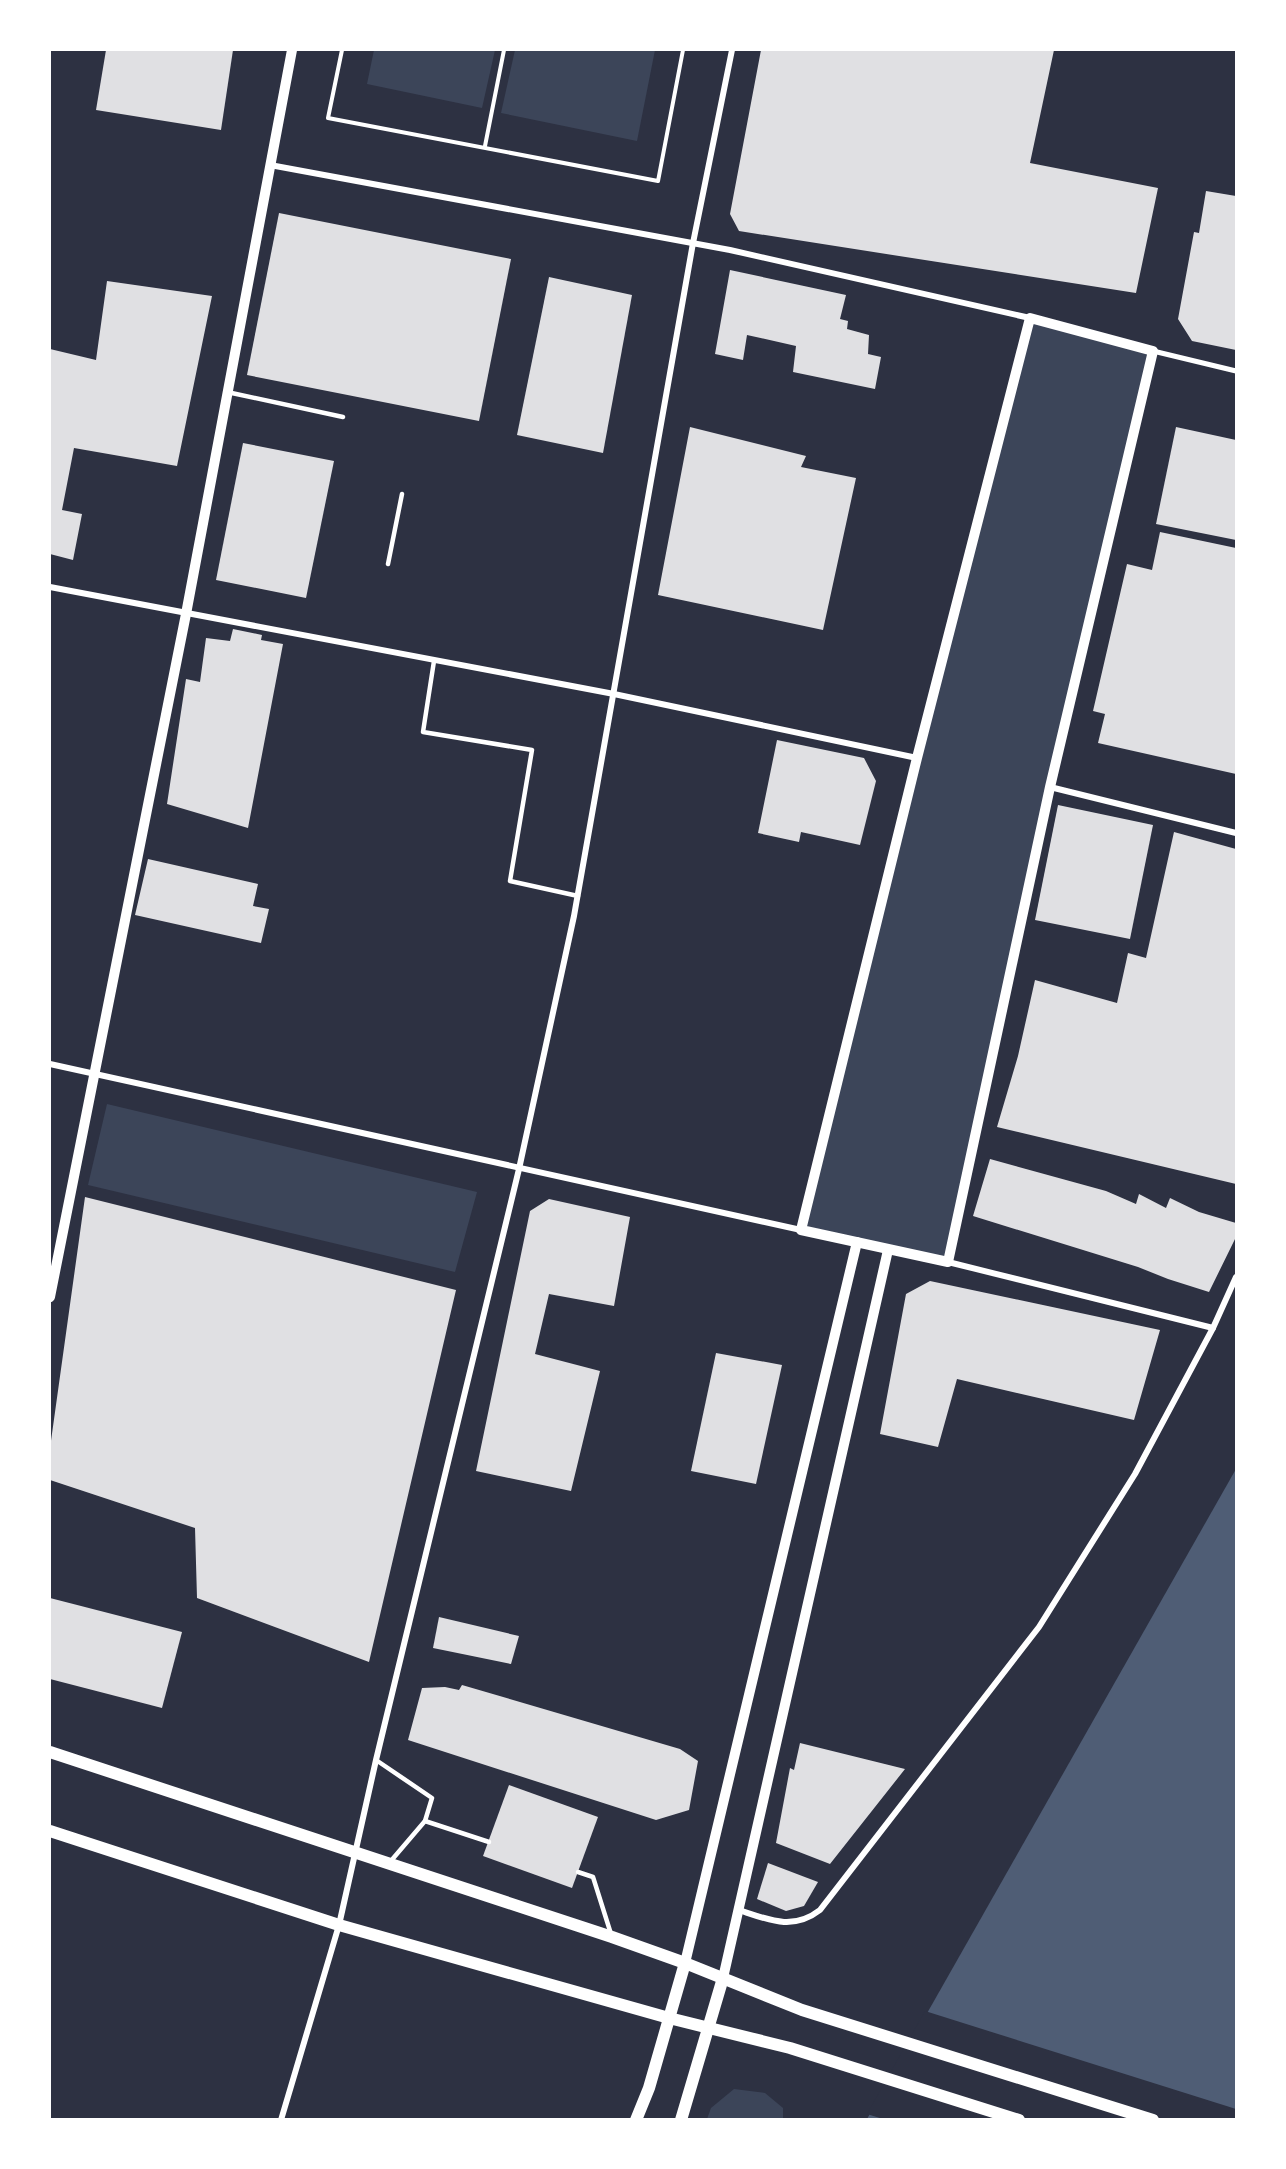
<svg xmlns="http://www.w3.org/2000/svg" width="1286" height="2169" viewBox="0 0 1286 2169" font-family="Barlow,sans-serif">
<style>
.green{fill:#3c4559}
.water{fill:#4f5d75}
.pier{fill:#2d3142}
.building{fill:#e0e0e3}
.lines{fill:none;stroke-linecap:round;stroke-linejoin:round}
.path{stroke:#fff;stroke-width:4}
.service{stroke:#fff;stroke-width:4.5}
.pedestrian{stroke:#fff;stroke-width:5}
.minor{stroke:#fff;stroke-width:6}
.tertiary{stroke:#fff;stroke-width:10}
.secondary{stroke:#fff;stroke-width:12}
</style>
<rect width="100%" height="100%" fill="#2d3142"/>
<g class="green">
<path d="M374 50H495L482 108 367 84Z"/>
<path d="M515 50H655L637 141 501 113Z"/>
<path d="M1030 318 1153 351 948 1262 801 1230Z"/>
<path d="M107 1104 477 1192 455 1272 88 1185Z"/>
<path d="M734 2089 765 2093 783 2108V2119H707L711 2108Z"/>
</g>
<path class="water" d="M1236 1469V2119H867Z"/>
<path class="pier" d="M925 2011 1236 2109V2120L883 2119 867 2114Z"/>
<g class="building">
<path d="M106 50H233L221 130 96 110Z"/>
<path d="M761 50H1054L1030 163 1158 188 1136 293 739 231 730 214Z"/>
<path d="M1206 191 1236 196V350L1192 341 1178 319 1194 232 1199 233Z"/>
<path d="M279 213 511 259 479 421 247 375Z"/>
<path d="M730 270 846 295 840 319 848 321 847 329 869 335 868 354 881 357 875 389 793 372 796 346 747 335 743 360 715 354Z"/>
<path d="M549 277 632 295 603 453 517 435Z"/>
<path d="M107 281 212 296 177 466 74 448 62 510 82 514 73 560 50 554V349L96 360Z"/>
<path d="M690 427 806 456 801 467 856 478 823 630 658 595Z"/>
<path d="M1176 427 1236 440V540L1156 524Z"/>
<path d="M243 443 334 461 306 598 216 580Z"/>
<path d="M1160 532 1236 548V774L1098 743 1105 714 1093 711 1127 564 1152 570Z"/>
<path d="M233 629 262 635 261 640 283 644 248 828 167 804 186 679 200 682 206 638 230 641Z"/>
<path d="M777 740 864 758 876 781 860 845 801 832 799 842 758 833Z"/>
<path d="M1058 805 1153 825 1130 939 1035 920Z"/>
<path d="M1174 832 1236 849V1184L997 1127 1018 1056 1035 980 1117 1003 1128 953 1146 958Z"/>
<path d="M148 859 258 884 253 906 269 909 261 943 135 915Z"/>
<path d="M990 1159 1106 1191 1136 1204 1139 1194 1166 1208 1170 1198 1199 1212 1236 1223V1237L1209 1292 1168 1279 1138 1267 973 1216Z"/>
<path d="M85 1197 456 1290 369 1662 197 1598 195 1528 50 1480V1448Z"/>
<path d="M549 1199 630 1217 614 1306 549 1294 535 1354 600 1371 571 1491 476 1471 530 1211Z"/>
<path d="M930 1281 1160 1330 1134 1420 957 1379 938 1447 880 1434 906 1294Z"/>
<path d="M716 1353 782 1365 756 1484 691 1471Z"/>
<path d="M50 1598 182 1632 162 1708 50 1679Z"/>
<path d="M439 1617 519 1636 511 1664 433 1648Z"/>
<path d="M462 1685 680 1749 698 1761 689 1810 656 1820 408 1740 422 1688 445 1687 459 1690Z"/>
<path d="M800 1743 905 1769 830 1864 776 1843 790 1768 794 1770Z"/>
<path d="M509 1785 598 1817 572 1888 483 1856Z"/>
<path d="M768 1863 818 1882 804 1906 786 1911 757 1899Z"/>
</g>
<g class="lines">
<g class="path">
<path d="M342 50 328 118 658 181 683 50"/>
<path d="M485 146 504 50"/>
</g>
<g class="service">
<path d="M227 392 343 417"/>
<path d="M388 564 402 494"/>
<path d="M434 661 423 732 532 750 510 881 578 896"/>
<path d="M376 1760 432 1798 425 1821"/>
<path d="M390 1862 425 1821 489 1842"/>
<path d="M578 1872 593 1877 611 1934"/>
</g>
<path class="pedestrian" d="M1153 351 1236 371"/>
<g class="minor">
<path d="M270 165 730 250 1030 318"/>
<path d="M50 587 614 694 917 758"/>
<path d="M1050 787 1236 833"/>
<path d="M50 1064 801 1230"/>
<path d="M948 1262 1213 1328"/>
<path d="M739 1910C769 1920 793 1931 820 1910L1039 1627 1135 1474 1213 1328 1236 1277"/>
<path d="M281 2120 339 1925 376 1760 519 1169 574 916 693 243 732 50"/>
</g>
<g class="tertiary">
<path d="M1030 318 1153 351 1050 787 948 1262 801 1230 917 758Z"/>
<path d="M50 1297 186 614 292 50"/>
<path d="M685 1963 857 1242"/>
<path d="M723 1978 888 1250"/>
</g>
<g class="secondary">
<path d="M50 1752 612 1937 685 1963 802 2010 1153 2120"/>
<path d="M50 1831 339 1925 669 2018 790 2048 1019 2120"/>
<path d="M636 2120 649 2088 685 1963"/>
<path d="M681 2120 723 1978"/>
</g>
</g>
<rect width="1286" height="2169" fill="none" stroke="#ffffff" stroke-width="102"/>
</svg>
